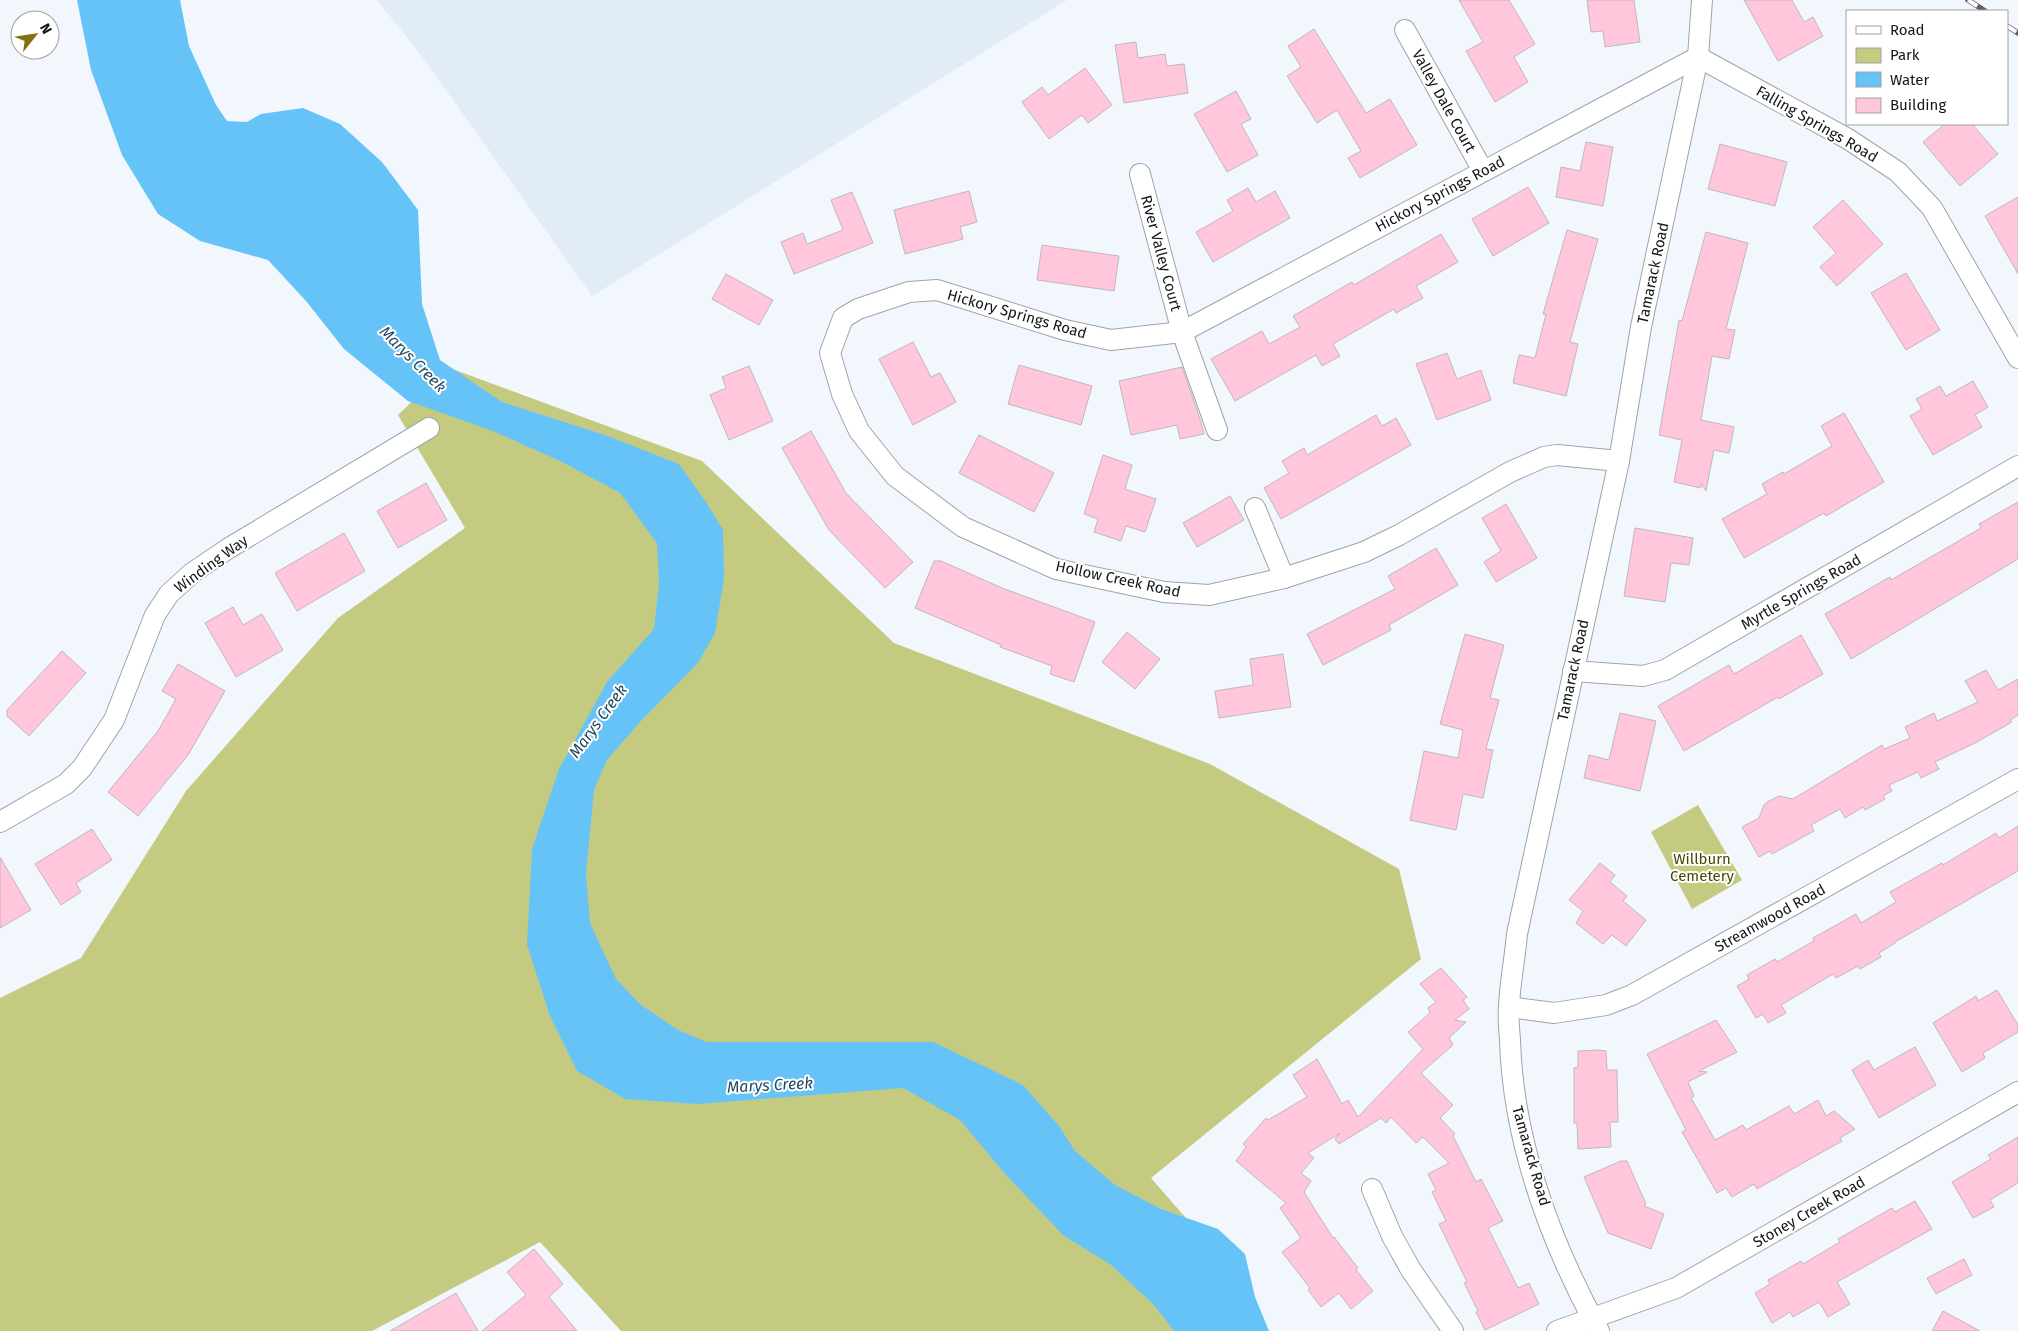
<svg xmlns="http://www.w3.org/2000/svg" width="2018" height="1331" viewBox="0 0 2018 1331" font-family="'Fira Sans',sans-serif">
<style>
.built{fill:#e1ecf7}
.green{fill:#c4cb81}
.water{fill:#66c3f8}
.building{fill:#ffc6dc;stroke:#c0b8bb}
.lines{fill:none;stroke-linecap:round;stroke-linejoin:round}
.street-casing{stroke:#9ea4a9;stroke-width:22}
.street{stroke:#fff;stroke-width:20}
.rail-casing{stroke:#5e6164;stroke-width:5.5}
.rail{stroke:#fff;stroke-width:4;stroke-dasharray:11;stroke-linecap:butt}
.labels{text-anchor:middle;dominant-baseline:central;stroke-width:4;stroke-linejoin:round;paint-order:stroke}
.street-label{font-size:15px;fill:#131517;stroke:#fff}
.park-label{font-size:15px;fill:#444800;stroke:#fff}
.water-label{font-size:16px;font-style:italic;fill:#234a60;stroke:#fff}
</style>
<rect width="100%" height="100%" fill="#f1f7fc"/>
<path class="built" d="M377 0H1067L592 296 424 59Z"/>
<g class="green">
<path d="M447 367 702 461 894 643 1210 764 1399 869 1421 959 1151 1178 1255 1297 1250 1331H621L540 1242 372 1331H0V998L81 958 186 791 338 618 465 528 398 415Z"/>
<path d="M1698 805 1742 880 1692 909 1651 832Z"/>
</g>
<path class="water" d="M77 0H180L189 46 216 105 227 121 247 122 261 114 303 108 340 124 382 162 418 210 422 304 440 360 502 402 608 436 679 464 706 502 723 530 724 579 715 633 698 663 639 723 607 760 594 790 586 874 590 923 616 979 641 1005 678 1030 707 1042H933L1023 1085 1059 1126 1075 1151 1115 1185 1161 1209 1218 1229 1245 1254 1255 1297 1269 1331H1174L1154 1305 1110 1264 1064 1236 1006 1175 960 1120 903 1088 698 1104 625 1099 577 1071 550 1016 527 945 532 849 559 769 607 682 654 629 659 583 657 543 620 493 562 462 493 431 408 401 344 349 306 301 268 260 200 241 158 214 122 155 91 70Z"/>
<g class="building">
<path d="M1459 0H1509L1535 44 1514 57 1528 82 1495 102 1466 51 1483 42Z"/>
<path d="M1587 0H1634L1640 42 1605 47 1603 31 1591 32Z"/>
<path d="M1744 0H1792L1804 22 1813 17 1823 36 1778 61Z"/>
<path d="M1314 29 1366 113 1390 99 1417 145 1360 178 1348 158 1361 151 1337 110 1317 123 1287 76 1301 67 1288 46Z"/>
<path d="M1136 42 1138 58 1165 54 1167 66 1184 64 1188 93 1124 103 1115 45Z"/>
<path d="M1085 68 1112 105 1088 123 1082 115 1049 139 1022 102 1042 87 1048 95Z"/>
<path d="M1236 91 1251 119 1241 124 1258 155 1227 172 1194 114Z"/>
<path d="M1945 124H1972L1998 154 1960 186 1923 142Z"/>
<path d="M1586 142 1613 147 1603 206 1556 197 1561 167 1580 171Z"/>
<path d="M1720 144 1787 162 1775 206 1708 189Z"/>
<path d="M1528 187 1549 223 1493 256 1472 219Z"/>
<path d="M1248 188 1256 202 1275 191 1290 218 1213 262 1196 232 1233 211 1227 200Z"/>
<path d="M969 191 977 222 960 227 963 239 905 254 894 210Z"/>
<path d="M852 192 873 243 794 274 781 242 803 233 807 244 843 230 831 200Z"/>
<path d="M2018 197V274L1985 216Z"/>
<path d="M1843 200 1883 244 1837 286 1820 267 1836 253 1813 227Z"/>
<path d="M1567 230 1598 239 1570 342 1578 344 1566 396 1513 383 1519 355 1535 358 1546 314H1543Z"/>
<path d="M1706 232 1748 243 1726 329 1735 330 1729 359 1712 356 1701 420 1734 427 1729 453 1714 450 1706 491 1701 483V488L1674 482 1682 440 1659 435 1679 320 1682 321Z"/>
<path d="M1441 234 1458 262 1416 286 1423 298 1396 313 1394 309 1333 344 1340 356 1322 366 1316 355 1235 401 1211 359 1262 331 1269 344 1300 327 1293 316 1352 282 1354 285Z"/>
<path d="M1042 245 1119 256 1114 291 1037 280Z"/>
<path d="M1906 273 1940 330 1906 350 1871 293Z"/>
<path d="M726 274 773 300 759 325 712 299Z"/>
<path d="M913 342 931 377 940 373 956 402 913 425 879 359Z"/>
<path d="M1447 353 1457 379 1481 370 1491 400 1437 420 1416 364Z"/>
<path d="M1019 365 1092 386 1081 425 1008 404Z"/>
<path d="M749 366 773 421 729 440 710 395 726 388 722 377Z"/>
<path d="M1182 367 1200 419 1204 434 1180 439 1177 425 1131 435 1119 381Z"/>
<path d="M1973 381 1988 407 1975 415 1982 427 1933 455 1910 416 1922 409 1916 399 1940 386 1946 396Z"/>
<path d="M1844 413 1884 482 1826 516 1824 513 1744 558 1722 519 1767 494 1762 484 1783 472 1784 474 1832 446 1821 426Z"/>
<path d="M1376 415 1382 426 1396 418 1411 445 1281 519 1264 488 1289 473 1282 461 1304 448 1307 455Z"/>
<path d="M811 431 846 493 913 562 885 588 829 530 782 448Z"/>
<path d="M979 435 1054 473 1034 512 959 473Z"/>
<path d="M1103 455 1132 465 1125 489 1156 499 1145 532 1126 526 1121 541 1094 532 1098 519 1084 514Z"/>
<path d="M426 483 447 520 398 548 377 511Z"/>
<path d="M1230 496 1244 520 1197 547 1183 523Z"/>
<path d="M2018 502V559L1851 659 1825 614 1890 577 1891 580 1981 528 1979 524Z"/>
<path d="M1506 504 1537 558 1496 582 1484 562 1501 551 1482 518Z"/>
<path d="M1635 528 1693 538 1689 565 1671 563 1665 602 1624 596Z"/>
<path d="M344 533 365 571 297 611 275 573Z"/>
<path d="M1436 548 1458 585 1389 625 1391 630 1323 665 1307 634 1395 589 1388 576Z"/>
<path d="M934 561H941L1002 588 1095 622 1074 682 1050 674 1052 666 1000 647 1001 645 915 608Z"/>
<path d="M233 607 243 625 262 614 283 650 236 677 205 623Z"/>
<path d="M1127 632 1160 659 1135 689 1102 662Z"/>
<path d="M1465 634 1504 645 1490 698 1499 700 1486 749 1493 750 1483 798 1463 794 1456 830 1410 820 1424 751 1458 758 1463 730 1440 724Z"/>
<path d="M1801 635 1823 674 1779 699 1778 697 1684 751 1658 706 1729 665 1734 674Z"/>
<path d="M62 651 86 673 29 736 7 716V710Z"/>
<path d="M1283 654 1291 707 1219 718 1215 691 1253 685 1250 659Z"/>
<path d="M178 664 225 691 188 755 138 816 108 792 158 731 176 699 162 691Z"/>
<path d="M1986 670 1998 690 2018 679V715L2010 720 2012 722 1977 742 1935 762 1939 769 1921 778 1918 772 1889 785 1892 791 1883 796 1885 799 1865 810 1863 807 1845 818 1840 809 1811 825 1814 831 1772 854 1770 851 1759 857 1742 827 1759 818 1764 805 1767 802 1779 796 1793 799 1882 745 1884 749 1910 738 1905 727 1934 713 1937 721 1978 702 1965 681Z"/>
<path d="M1620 713 1656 721 1640 791 1584 778 1589 755 1609 760Z"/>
<path d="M2018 826V871L1895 942V943L1879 953 1881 957 1860 969 1858 966 1836 978 1833 974 1781 1005 1786 1013 1768 1023 1763 1014 1756 1018 1737 986 1749 979 1747 975 1775 959 1777 962 1814 941 1813 938 1856 914 1861 923 1896 902 1890 892 1942 863 1943 865 1996 833 1999 838Z"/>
<path d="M92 829 112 860 76 883 81 892 61 905 35 864Z"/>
<path d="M0 857 31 910 0 928Z"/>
<path d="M1600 863 1615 875 1610 882 1627 896 1623 901 1646 920 1626 946 1612 935 1603 944 1576 923 1583 911 1569 900Z"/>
<path d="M1441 968 1467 997 1463 1000 1469 1009 1455 1020 1466 1022 1449 1038 1453 1045 1421 1073 1453 1105 1440 1118 1455 1134 1453 1136 1476 1182 1481 1179 1503 1221 1488 1228 1518 1288 1529 1283 1539 1304 1485 1330 1476 1312 1478 1311 1464 1283 1467 1282 1439 1224 1446 1221 1432 1192 1436 1190 1428 1174 1449 1163 1423 1137 1416 1143 1391 1117 1386 1123 1381 1118 1339 1144 1335 1139 1340 1133 1308 1153 1314 1158 1301 1173 1311 1181 1304 1192 1333 1238 1334 1237 1358 1268 1356 1270 1373 1291 1351 1309 1339 1293 1321 1307 1308 1290 1310 1288 1282 1252 1301 1238 1280 1208 1286 1203 1236 1161 1246 1147 1243 1144 1266 1118 1268 1120 1307 1097 1293 1075 1317 1059 1342 1104 1348 1100 1358 1117 1423 1049 1408 1032 1430 1013 1428 1008 1436 1002 1420 984Z"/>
<path d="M1997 990 2018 1025V1032L1983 1053 1985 1058 1962 1072 1933 1023 1976 996 1978 1001Z"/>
<path d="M1716 1020 1737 1052 1699 1071 1707 1072 1688 1082 1694 1096 1691 1098 1715 1140 1743 1125 1746 1130 1789 1106 1794 1114 1818 1100 1826 1116 1834 1111 1855 1129 1840 1138 1842 1141 1757 1189 1754 1184 1732 1197 1726 1188 1717 1193 1682 1132 1686 1130 1647 1054Z"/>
<path d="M1915 1047 1936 1085 1879 1118 1852 1070 1868 1060 1874 1070Z"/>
<path d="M1599 1050 1606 1051 1607 1070H1617L1618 1122H1610L1611 1147 1578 1149 1577 1123H1574V1068L1578 1067V1051Z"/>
<path d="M2018 1137V1183L1990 1200 1994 1207 1973 1218 1952 1182 1991 1159 1988 1155Z"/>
<path d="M1621 1161H1627L1646 1204 1644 1206 1664 1214 1651 1249 1608 1233 1584 1177Z"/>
<path d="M1915 1201 1932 1229 1837 1282 1850 1304 1828 1317 1819 1302 1793 1317 1790 1312 1772 1323 1755 1293 1770 1284 1768 1280 1801 1261 1803 1264 1840 1242 1838 1239 1892 1208 1895 1212Z"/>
<path d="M534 1249 563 1284 549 1297 577 1331H482L526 1295 507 1272Z"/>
<path d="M1964 1259 1972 1275 1936 1294 1927 1278Z"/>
<path d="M456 1293 478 1331H390Z"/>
<path d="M1943 1311 1980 1331H1932Z"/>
</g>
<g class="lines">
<g class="street-casing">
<g id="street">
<path d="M1405 30 1483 171"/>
<path d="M1140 174 1182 332 1217 430"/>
<path d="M1619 461 1557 455 1544 457 1510 472 1399 535 1364 552 1284 578 1209 595 1164 592 1056 569 963 527 895 476 859 431 842 394 830 353 843 318 858 309 909 292 937 290 1065 330 1111 340 1182 332 1698 57 1848 139 1898 172 1932 208 2018 358"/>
<path d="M1255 508 1284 578"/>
<path d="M1573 671 1643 676 1665 670 2018 466"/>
<path d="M0 822 66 784 82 768 114 720 155 615 169 594 192 573 229 548 429 428"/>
<path d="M1509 1007 1554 1013 1606 1005 1632 995 2018 779"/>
<path d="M1372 1189 1392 1236 1411 1270 1453 1331"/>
<path d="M1557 1331 1676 1288 2018 1092"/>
<path d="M1599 1331C1551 1243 1513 1141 1510 1040 1509 1029 1508 1017 1509 1006 1510 982 1515 958 1517 934L1619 461 1641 327 1698 57 1702 0"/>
</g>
</g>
<use href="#street" class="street"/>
<g class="rail-casing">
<g id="rail">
<path d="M1968 0 1985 11"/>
<path d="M2007 26 2018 33"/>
</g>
</g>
<use href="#rail" class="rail"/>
</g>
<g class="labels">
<g class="street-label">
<text transform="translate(1444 101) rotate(61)">Valley Dale Court</text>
<text transform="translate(1817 124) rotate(30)">Falling Springs Road</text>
<text transform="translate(1440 194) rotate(-28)">Hickory Springs Road</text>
<text transform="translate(1161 253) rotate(75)">River Valley Court</text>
<text transform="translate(1653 273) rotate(-78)">Tamarack Road</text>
<text transform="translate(1017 314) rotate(16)">Hickory Springs Road</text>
<text transform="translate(211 564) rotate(-36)">Winding Way</text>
<text transform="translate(1118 579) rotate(12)">Hollow Creek Road</text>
<text transform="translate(1801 592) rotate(-30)">Myrtle Springs Road</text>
<text transform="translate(1573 670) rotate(-78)">Tamarack Road</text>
<text transform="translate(1770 918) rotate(-29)">Streamwood Road</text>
<text transform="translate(1531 1156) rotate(74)">Tamarack Road</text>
<text transform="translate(1809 1212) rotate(-30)">Stoney Creek Road</text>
</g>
<g class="park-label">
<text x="1702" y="859">Willburn<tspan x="1702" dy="17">Cemetery</tspan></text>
</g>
<g class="water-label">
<text transform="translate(413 359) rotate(45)">Marys Creek</text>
<text transform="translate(598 721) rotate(-54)">Marys Creek</text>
<text transform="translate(770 1085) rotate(-3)">Marys Creek</text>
</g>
</g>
<rect x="1846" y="10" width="162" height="115" fill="#ffffff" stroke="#a1a1a2"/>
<rect x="1856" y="26" width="25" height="8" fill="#ffffff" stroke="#a1a1a2"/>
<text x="1890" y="35" font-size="15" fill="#131517">Road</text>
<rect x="1856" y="48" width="25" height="15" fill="#c4cb81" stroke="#a1a1a2"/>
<text x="1890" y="60" font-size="15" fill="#131517">Park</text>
<rect x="1856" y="72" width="25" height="15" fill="#66c3f8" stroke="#a1a1a2"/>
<text x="1890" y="85" font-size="15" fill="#131517">Water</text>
<rect x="1856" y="98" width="25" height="15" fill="#ffc6dc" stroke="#a1a1a2"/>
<text x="1890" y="110" font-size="15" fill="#131517">Building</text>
<g transform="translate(35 35) rotate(60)"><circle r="24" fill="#ffffff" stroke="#a1a1a2"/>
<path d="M0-4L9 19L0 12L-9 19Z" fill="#857010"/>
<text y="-8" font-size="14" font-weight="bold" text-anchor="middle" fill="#131517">N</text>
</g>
</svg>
